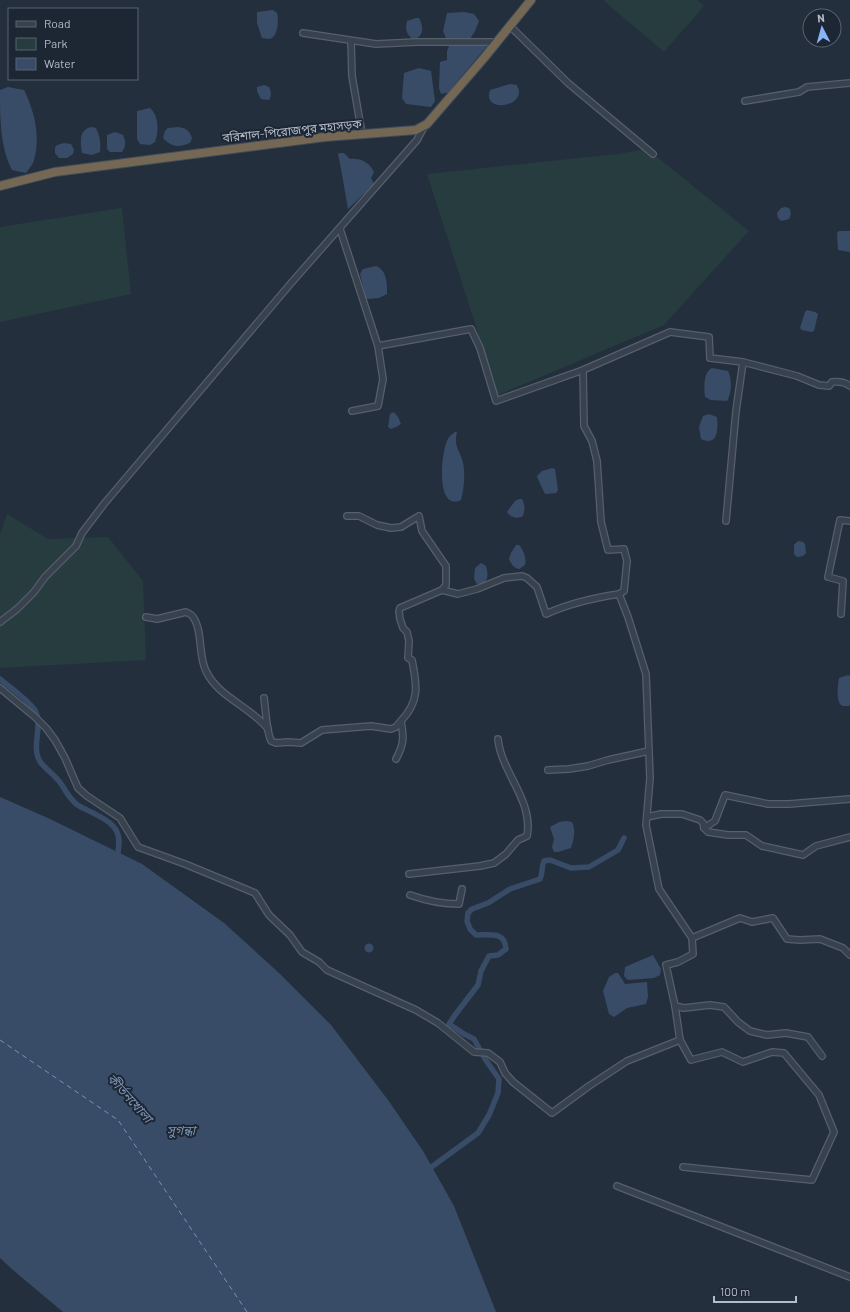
<svg xmlns="http://www.w3.org/2000/svg" width="850" height="1312" viewBox="0 0 850 1312" font-family="Barlow,'Noto Sans Bengali',sans-serif">
<style>
.green{fill:#263c3f}
.water{fill:#394c67}
.lines{fill:none;stroke-linecap:round;stroke-linejoin:round}
.canal{stroke:#394c67;stroke-width:5.5}
.ferry{stroke:#7c92b1;stroke-width:1;stroke-dasharray:5 4;stroke-linecap:butt}
.minor-casing{stroke:#565f6c;stroke-width:8}
.highway-casing{stroke:#434c59;stroke-width:10}
.minor{stroke:#38414e;stroke-width:5.5}
.highway{stroke:#746855;stroke-width:8}
.labels{text-anchor:middle;dominant-baseline:central;stroke-width:4;stroke-linejoin:round;paint-order:stroke}
.street-label{font-size:12px;fill:#b4bcc9;stroke:#1d2633}
.water-label{font-size:13px;font-style:italic;fill:#7c92b1;stroke:#1d2633}
</style>
<rect width="100%" height="100%" fill="#242f3e"/>
<g class="green">
<path d="M605 0H697L704 6 664 52 604 1Z"/>
<path d="M647 149 749 231 664 325 498 395 427 174 617 154Z"/>
<path d="M122 208 131 294 0 322V227Z"/>
<path d="M7 514 48 539 108 537 143 581 146 660 0 668V534Z"/>
</g>
<g class="water">
<path d="M273 10 277 13C279 20 278 38 269 39 267 39 264 38 262 38L257 23V12Z"/>
<path d="M464 12 474 14 479 21 475 31 470 39 458 41 446 38 443 31 447 13Z"/>
<path d="M416 18H419C424 27 424 38 412 39 406 33 405 29 407 21Z"/>
<path d="M449 46H487L455 84 450 92 441 94 439 88 440 62 447 60V51Z"/>
<path d="M419 68 431 71 435 101 431 107 406 104 402 98 404 73Z"/>
<path d="M510 84 517 85C517 87 519 89 519 91 520 108 482 112 490 90Z"/>
<path d="M264 85 269 87C271 91 272 96 269 100L261 99 257 91V87Z"/>
<path d="M8 87 24 90C34 110 41 137 34 160 33 164 29 169 26 173L12 170C0 147 0 116 0 90Z"/>
<path d="M150 108C159 116 159 131 155 142L150 145 140 144 137 139V111Z"/>
<path d="M91 127 96 128C100 137 101 143 100 152L92 155 82 153C81 143 78 130 91 127Z"/>
<path d="M178 127C186 128 189 130 192 138L190 143C177 148 172 147 163 138L165 131 168 128Z"/>
<path d="M115 132 123 135C126 142 126 146 122 152H110L107 149V135Z"/>
<path d="M64 143 71 144 74 150 73 154 67 158H59L55 153V148L57 145Z"/>
<path d="M340 153H344L350 159C360 158 369 162 374 172L371 178 374 184 348 209 340 163 338 154Z"/>
<path d="M786 207 790 209 791 214 789 219 781 221 778 218 777 213 781 208Z"/>
<path d="M839 231H850V252L838 250 837 233Z"/>
<path d="M376 266C387 270 387 284 387 294L379 298 368 299 366 298 360 274 363 269Z"/>
<path d="M807 310 815 312 818 314 814 331 811 332 802 330 800 328 805 312Z"/>
<path d="M712 368 728 371C732 379 732 393 727 401L711 400 705 397C704 388 703 372 712 368Z"/>
<path d="M394 412 398 417 401 424 396 427 391 429 388 427 390 414Z"/>
<path d="M709 414 717 417C718 429 718 447 701 439L699 427 703 416Z"/>
<path d="M455 432H457C454 445 458 448 462 459 466 472 464 488 461 500 435 512 441 450 448 439 449 436 453 434 455 432Z"/>
<path d="M552 468 555 469 558 490 556 493 545 494 538 479 537 476 542 471Z"/>
<path d="M519 499H522C525 505 525 509 523 516 517 519 511 518 507 512L515 501Z"/>
<path d="M798 541 803 542 805 544 806 553 803 556 797 557 794 554V545Z"/>
<path d="M516 545H519C523 549 527 559 525 565L519 569C514 568 511 564 509 559L511 553Z"/>
<path d="M481 563 486 566C488 574 489 579 482 585L477 584 474 579 475 568Z"/>
<path d="M848 675 850 676V704L849 706C847 706 845 706 843 706 835 704 838 684 839 678Z"/>
<path d="M0 797 50 819 142 864 224 923 279 973 331 1025 388 1100 423 1151 454 1206 496 1312H63L13 1270 0 1258Z"/>
<path d="M566 821 572 822C576 830 574 839 571 848L558 852H554L552 847 554 839 550 827 559 822Z"/>
<circle cx="369" cy="948" r="4.5"/>
<path d="M653 955 661 969 660 975 654 978 628 980 624 976 625 967Z"/>
<path d="M615 973H618L625 984 647 982 648 997 646 1004 627 1008 614 1017 609 1014 603 991 609 977Z"/>
</g>
<g class="lines">
<g class="canal">
<path d="M0 679C8 686 32 703 36 712 43 728 30 748 41 763 46 769 53 774 58 780 66 789 68 799 79 806 90 812 112 820 117 832 121 840 118 850 117 859"/>
<path d="M426 1171 478 1133 489 1115 498 1093 499 1079 485 1059 474 1039 464 1034 449 1024 455 1015 478 985 481 971 489 956 498 955 506 949C505 931 490 935 476 935L470 929 467 921 468 913 472 909 488 903 510 889 540 879C543 873 541 868 544 861L550 860 571 868 589 867 618 850 624 838"/>
</g>
<path class="ferry" d="M0 1040 118 1120 247 1312"/>
<g class="minor-casing">
<g id="minor">
<path d="M510 26 568 83 653 154"/>
<path d="M303 33 376 44 417 42H497"/>
<path d="M351 41 352 76 362 134"/>
<path d="M745 101 799 92 807 87 850 83"/>
<path d="M340 229 378 346 383 379 378 406 352 411"/>
<path d="M378 346 471 329 480 348 496 401 583 370 584 426 592 441 597 461 601 522 608 550 624 549 627 561 624 591 619 594"/>
<path d="M743 362 797 376 819 385 829 386 832 382C839 381 845 382 850 386"/>
<path d="M583 370 670 332 709 337 710 358 743 362 736 411 726 521"/>
<path d="M347 516H359L377 525 391 528 401 527 419 516 422 531 446 566V585L442 590 400 608 399 611 400 619 403 628 407 632 409 641 408 658 412 660C417 685 420 701 401 721 404 738 404 744 396 759"/>
<path d="M442 590 458 594 477 589 504 578 522 576 527 578 537 587 546 614C570 603 593 598 619 594L628 617 646 674 650 778 646 825 659 889 692 938 740 918 752 922 773 918 787 939 800 940 820 939 843 948 850 955"/>
<path d="M841 614 843 581 828 577 840 520 850 521"/>
<path d="M146 617 157 619 186 612C188 613 192 615 193 617 203 631 198 656 206 671 218 697 250 706 268 729"/>
<path d="M0 622 17 609 34 592 45 577 76 546 82 533 104 504 292 282 417 140 425 125"/>
<path d="M0 688 35 717 46 728 55 740 65 758 78 788 87 796 120 818 138 847 185 864 255 893 269 915 290 935 302 952 319 962 327 970 416 1010 438 1023 474 1052 488 1053 500 1062 505 1073 513 1082 552 1113 589 1086 627 1061 680 1040 691 1060 722 1052 743 1062 772 1052 784 1053 819 1095 834 1132 812 1180 683 1167"/>
<path d="M264 698C266 712 266 729 271 741L276 743 288 742 301 743 322 730 371 726 391 729 396 727 401 721"/>
<path d="M548 770 569 769 588 766 608 760 649 751"/>
<path d="M647 817 661 814H682L700 820 703 823 704 828 708 832 728 835H746L762 846 803 855 816 846 850 837"/>
<path d="M704 828 715 821 725 795 768 804H789L850 799"/>
<path d="M409 874 480 866 494 863 506 854 518 840 527 836C534 801 501 772 498 739"/>
<path d="M410 895C427 901 442 904 459 904L462 889"/>
<path d="M675 1006 684 1008 710 1005 724 1007 738 1022 750 1031 767 1035 786 1033 808 1037 822 1056"/>
<path d="M680 1040 675 1006 666 965 678 962 693 954 692 938"/>
<path d="M617 1186 850 1277"/>
</g>
</g>
<g class="highway-casing">
<path id="highway" d="M0 186 55 172 325 137 416 130 427 124 484 58 531 0"/>
</g>
<use href="#minor" class="minor"/>
<use href="#highway" class="highway"/>
</g>
<g class="labels">
<g class="street-label">
<text transform="translate(292 130) rotate(-6)">বরিশাল-পিরোজপুর মহাসড়ক</text>
</g>
<g class="water-label">
<text transform="translate(130 1098) rotate(48)">কীর্তনখোলা</text>
<text x="181" y="1130">সুগন্ধা</text>
</g>
</g>
<rect x="8" y="8" width="130" height="72" fill="#1d2633" stroke="#59626f"/>
<rect x="16" y="21" width="20" height="6" fill="#38414e" stroke="#59626f"/>
<text x="44" y="28" font-size="12" fill="#b4bcc9">Road</text>
<rect x="16" y="38" width="20" height="12" fill="#263c3f" stroke="#59626f"/>
<text x="44" y="48" font-size="12" fill="#b4bcc9">Park</text>
<rect x="16" y="58" width="20" height="12" fill="#394c67" stroke="#59626f"/>
<text x="44" y="68" font-size="12" fill="#b4bcc9">Water</text>
<g transform="translate(822 28) rotate(354)"><circle r="19" fill="#1d2633" stroke="#59626f"/>
<path d="M0-3L7 15L0 10L-7 15Z" fill="#8ab4f8"/>
<text y="-6" font-size="11" font-weight="bold" text-anchor="middle" fill="#b4bcc9">N</text>
</g>
<path d="M714 1296v6h82v-6" fill="none" stroke="#b4bcc9" stroke-width="2"/>
<text x="720" y="1296" font-size="12" fill="#b4bcc9" stroke="#1d2633" stroke-width="3" paint-order="stroke">100 m</text>
</svg>
